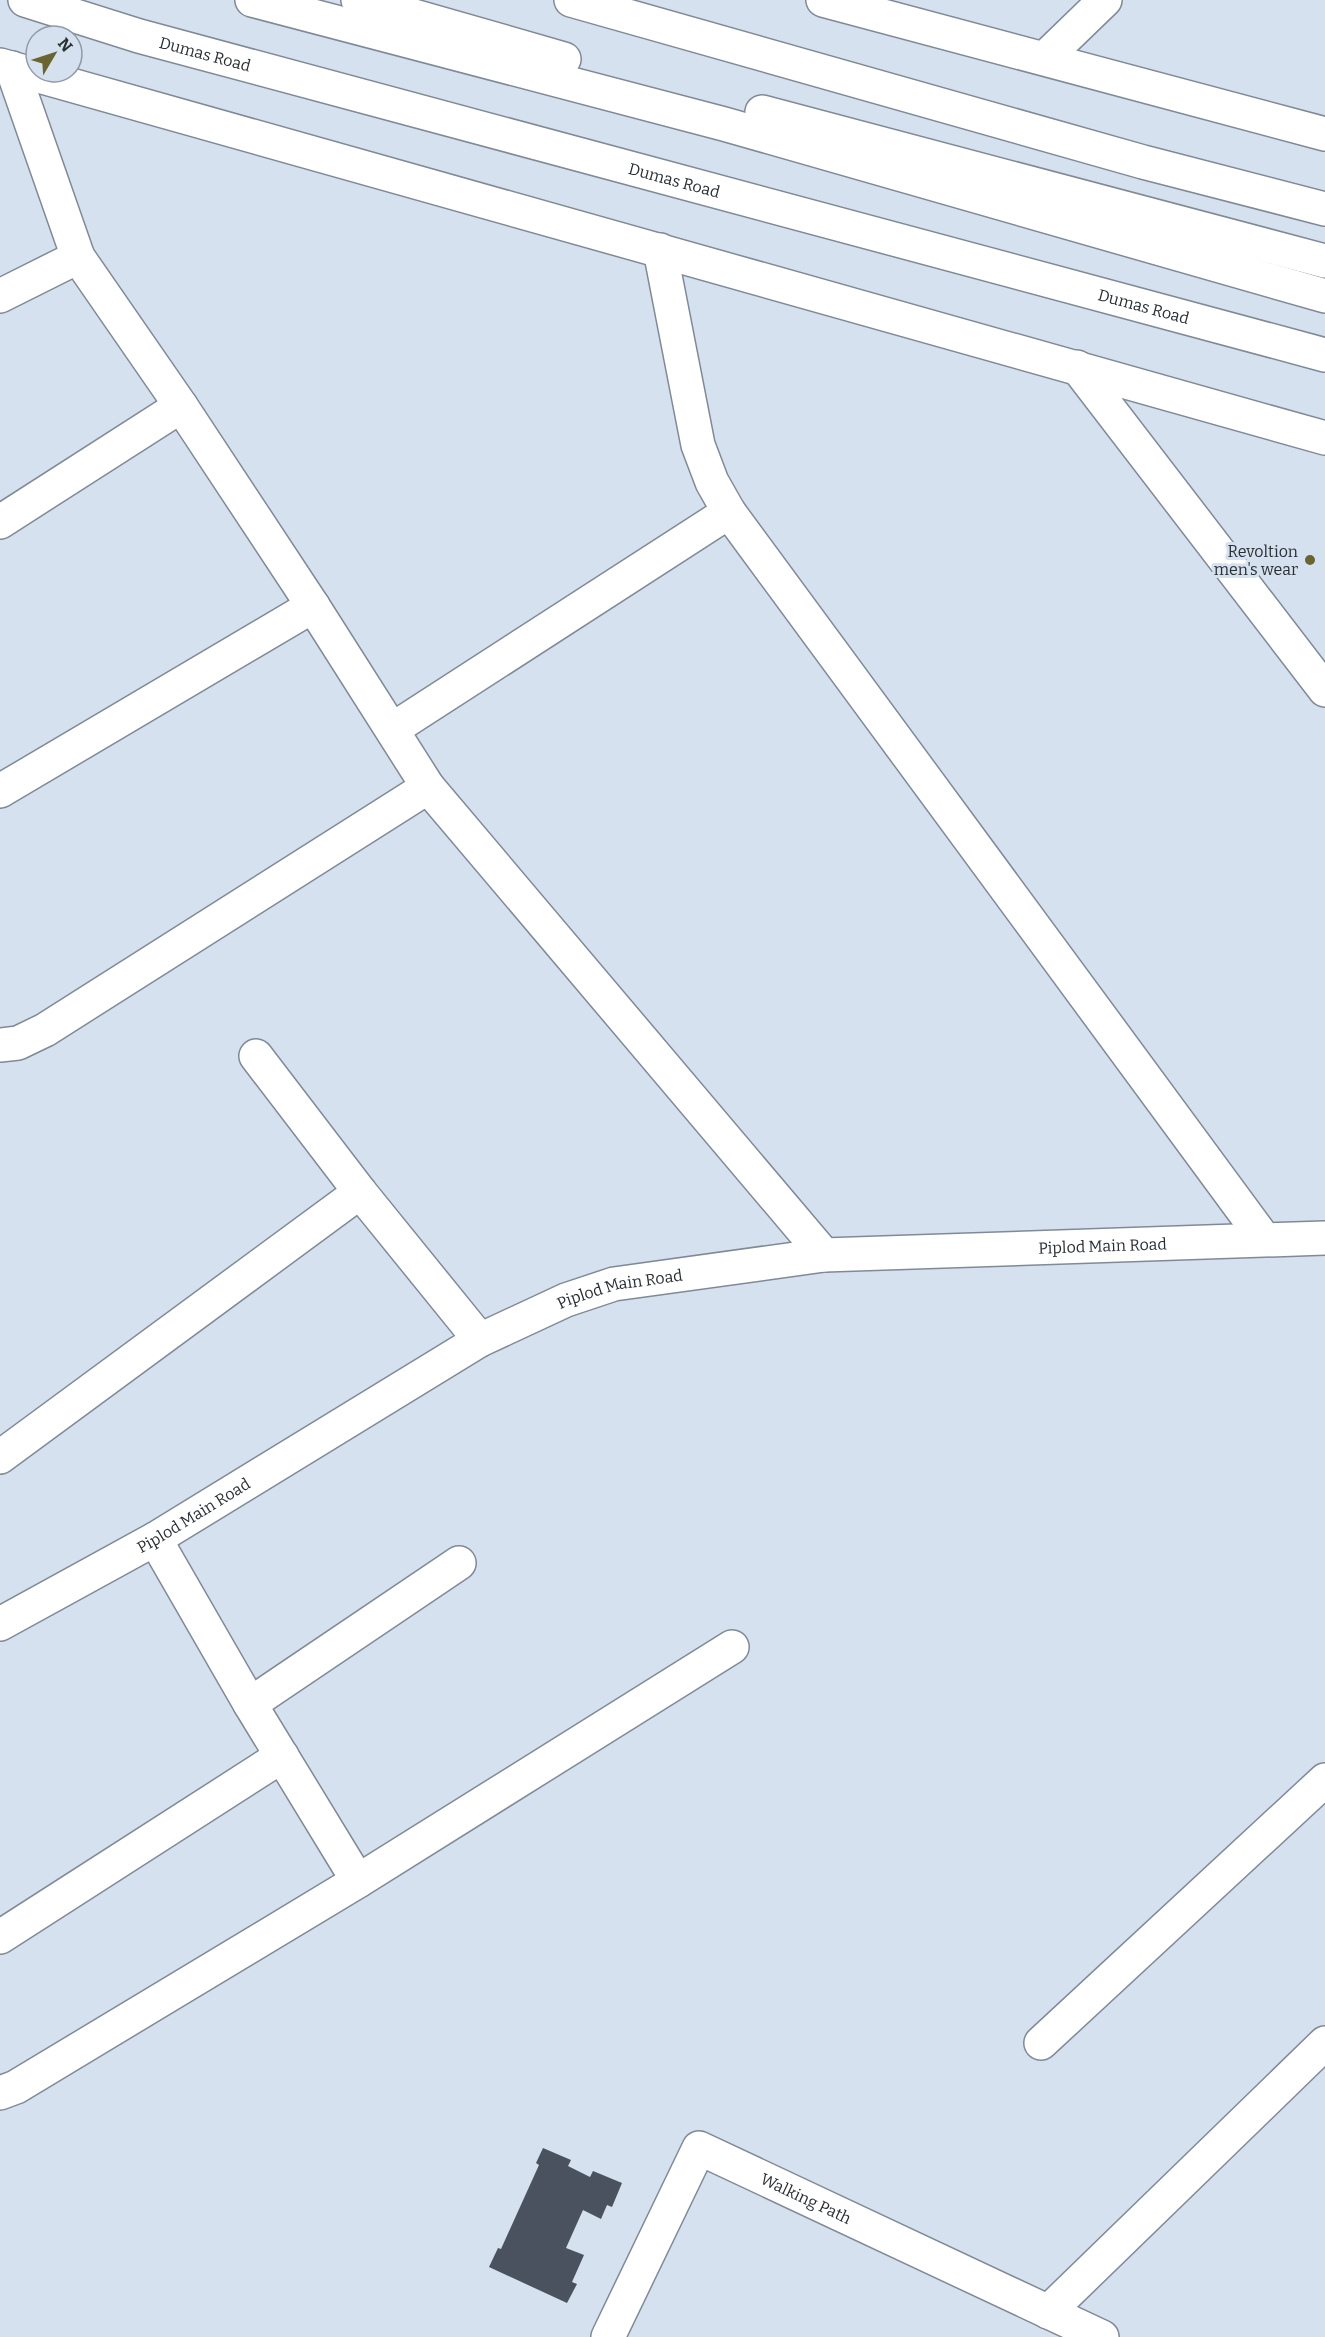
<svg xmlns="http://www.w3.org/2000/svg" width="1325" height="2337" viewBox="0 0 1325 2337" font-family="Bitter,serif">
<style>
.building{fill:#49525e}
.lines{fill:none;stroke-linecap:round;stroke-linejoin:round}
.minor-casing{stroke:#808a97;stroke-width:36}
.major-casing{stroke:#808a97;stroke-width:36}
.minor{stroke:#fff;stroke-width:33}
.major{stroke:#fff;stroke-width:33}
.poi-dot{fill:#6a6431;stroke:#d5e1ef;stroke-width:2}
.labels{text-anchor:middle;dominant-baseline:central;stroke-width:6;stroke-linejoin:round;paint-order:stroke}
.street-label{font-size:16px;fill:#2a2f34;stroke:#d5e1ef}
.poi-label{font-size:16px;fill:#2a2f34;stroke:#d5e1ef;text-anchor:end}
</style>
<rect width="100%" height="100%" fill="#d5e1ef"/>
<path class="building" d="M543 2148 571 2160 568 2166 590 2177 593 2171 622 2183 612 2207 607 2205 601 2219 583 2210 566 2248 584 2255 572 2282 577 2284 567 2303 489 2267 498 2248 501 2249 539 2165 536 2163Z"/>
<g class="lines">
<g class="minor-casing">
<g id="minor">
<path d="M823 0 1325 134"/>
<path d="M1045 58 1105 0"/>
<path d="M0 65 1325 438"/>
<path d="M12 68 78 257 181 406 313 606 428 787 824 1255"/>
<path d="M660 250 698 445 712 482 729 512 1264 1239"/>
<path d="M0 296 78 257"/>
<path d="M1077 367 1325 690"/>
<path d="M0 522 181 406"/>
<path d="M393 729 729 512"/>
<path d="M0 791 313 606"/>
<path d="M0 1045 18 1043 45 1030 428 787"/>
<path d="M256 1056 360 1192 480 1340"/>
<path d="M0 1457 360 1192"/>
<path d="M155 1539 250 1704 358 1881"/>
<path id="s1" d="M0 1624 155 1539 480 1340 566 1300 614 1284 824 1255 1325 1238"/>
<path d="M250 1704 459 1563"/>
<path d="M0 1937 282 1756"/>
<path d="M1041 2043 1325 1780"/>
<path d="M0 2093 16 2087 358 1881 732 1647"/>
<path d="M1048 2312 1325 2043"/>
<path id="s2" d="M608 2337 699 2148 1102 2337"/>
</g>
</g>
<g class="major-casing">
<g id="major">
<path id="s3" d="M25 0 139 36 1325 355"/>
<path d="M252 0 724 124 1325 296"/>
<path d="M358 0 564 59"/>
<path d="M571 0 1143 162 1325 209"/>
<path d="M762 112 1325 261"/>
</g>
</g>
<use href="#minor" class="minor"/>
<use href="#major" class="major"/>
</g>
<circle class="poi-dot" cx="1310" cy="560" r="6"/>
<g class="labels">
<g class="street-label">
<text stroke="none"><textPath href="#s3" startOffset="188">Dumas Road</textPath></text>
<text stroke="none"><textPath href="#s3" startOffset="674">Dumas Road</textPath></text>
<text stroke="none"><textPath href="#s3" startOffset="1160">Dumas Road</textPath></text>
<text stroke="none"><textPath href="#s1" startOffset="1194">Piplod Main Road</textPath></text>
<text stroke="none"><textPath href="#s1" startOffset="708">Piplod Main Road</textPath></text>
<text stroke="none"><textPath href="#s1" startOffset="222">Piplod Main Road</textPath></text>
<text stroke="none"><textPath href="#s2" startOffset="328">Walking Path</textPath></text>
</g>
<g class="poi-label">
<text x="1298" y="551">Revoltion<tspan x="1298" dy="18">men's wear</tspan></text>
</g>
</g>
<g transform="translate(54 54) rotate(51)"><circle r="28" fill="#d5e1ef" stroke="#919aa4" stroke-width="1.5"/>
<path d="M0-4.5L10 22L0 15L-10 22Z" fill="#6a6431"/>
<text y="-9" font-size="16" font-weight="bold" text-anchor="middle" fill="#2a2f34">N</text>
</g>
</svg>
